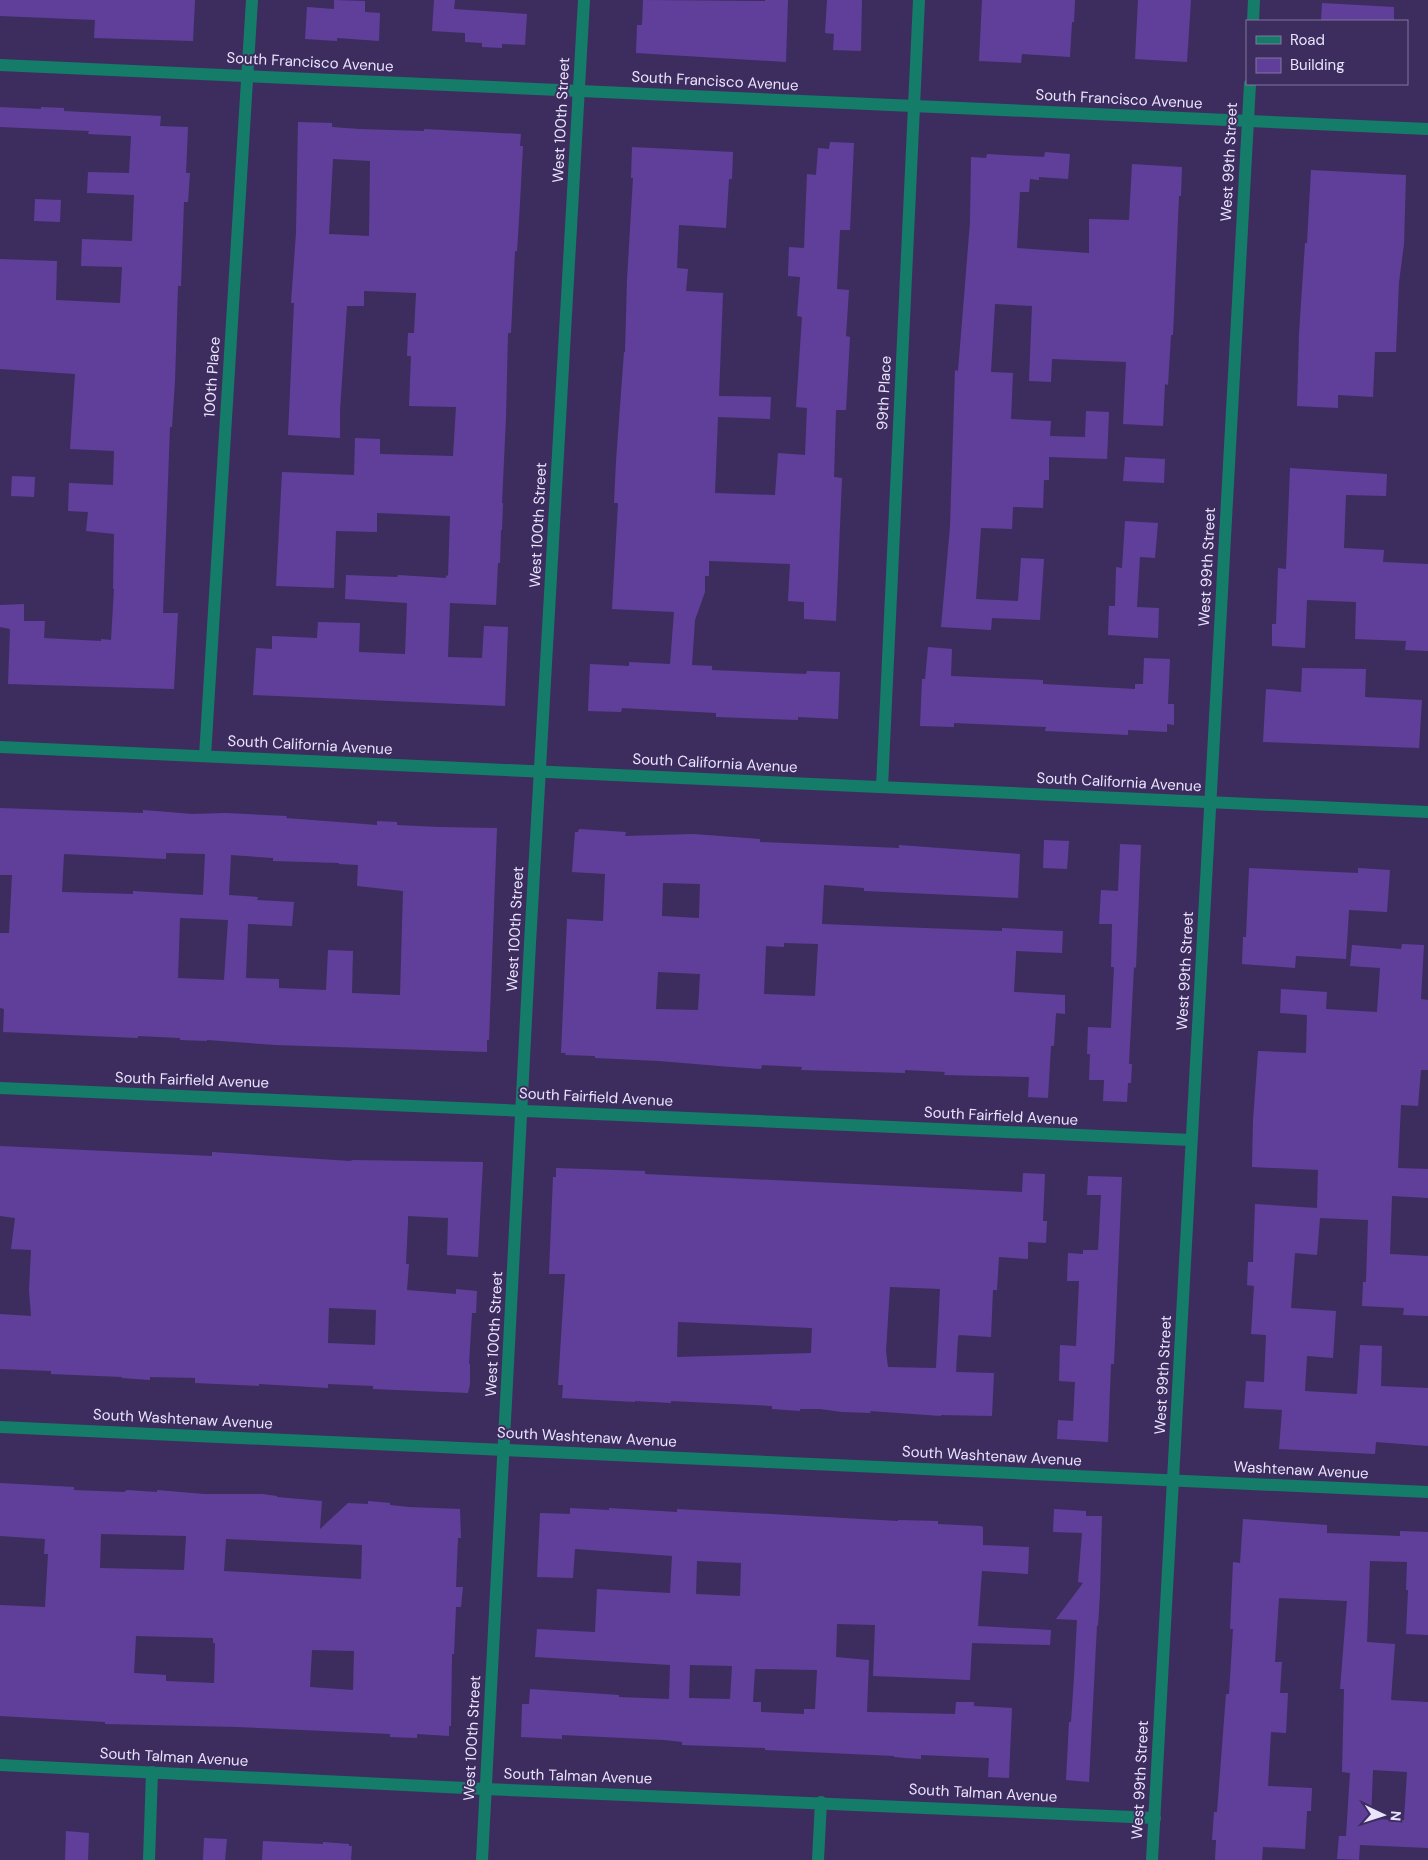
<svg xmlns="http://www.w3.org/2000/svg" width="1428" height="1860" viewBox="0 0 1428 1860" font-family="'DM Sans',sans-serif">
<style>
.building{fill:#603f9b;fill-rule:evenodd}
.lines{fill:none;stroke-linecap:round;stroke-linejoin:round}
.minor{stroke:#157c6a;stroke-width:12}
.labels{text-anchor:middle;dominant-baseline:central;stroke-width:4;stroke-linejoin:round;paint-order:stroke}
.street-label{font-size:15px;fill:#e9e3fc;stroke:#3d2d5f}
</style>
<rect width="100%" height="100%" fill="#3d2d5f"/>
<g class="building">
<path d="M0 0H195L193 41 94 38 95 20 0 16Z"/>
<path d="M334 0 365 1V12L380 13 379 41 337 38V41L305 39 307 7 334 9Z"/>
<path d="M434 0H455L454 9 527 14 525 45 502 44V48L482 47V43L465 42V33L432 31Z"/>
<path d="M643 0 765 1V0H788L786 62 636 53 637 25H642Z"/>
<path d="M827 0H862L861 51 833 50 834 34 825 33Z"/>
<path d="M982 0H1075L1074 22H1072L1070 57 1022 54 1021 63 979 61Z"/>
<path d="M1138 0H1191L1187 62 1135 59Z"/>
<path d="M1322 3 1394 7V21H1321Z"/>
<path d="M0 107 41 109V107L64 108V111L161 116 160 126 188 127 186 173H190L188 202H184L181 286H178L175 381 172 427H170L163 613H178L174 689 8 684 10 629 0 627V605L24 604V621H45L44 638 101 641V639L111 640 114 589H113L114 534 86 531 88 512 68 511 69 483 113 485 114 451 70 449 75 374 0 369V259L57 261 56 300 120 303 122 267 81 266 82 239 132 241 134 195 87 193 88 172 129 173 131 136 88 134 89 131 0 127Z"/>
<path d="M298 122 332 123V127L359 129 424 131V129L521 134 520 146H523L520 203 517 251H515L511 333H508L506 417 502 503H503L502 530H501L500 563H498L496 605 450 603 448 657 482 658 484 626 508 627 505 706 253 695 256 648 272 649V636L317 638 318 622 360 623 359 652 405 654 407 603 345 599 346 575 397 577 398 575 446 578V575L448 576 450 516 377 513V532L336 531 334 588 276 586 282 472 354 475 355 438 380 439V454L453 456 456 407 409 406 411 356H407L408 333H414L416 293 364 291V306H347L340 410V438L288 435 294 303H291L296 233ZM333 159 370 161 369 236 329 234Z"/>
<path d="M830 142 854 143 850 230H840L837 289 849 290 846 336 850 337 846 410H836L834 477 842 478 836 621 804 619V602L788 601 790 564 709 561V576H705V592L695 620 692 665 712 666V670L806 674 807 671 840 672 838 719 798 717V720L716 717V713L622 708 621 712 588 711 590 664 629 666V662L670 664 674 612 612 609 618 503H614L616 461 624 352H625L627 280 633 178H631L632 147 733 152 732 179H729L726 228 679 225 677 268 688 269 686 291 723 293 719 396 771 397 770 419 718 417 715 493 775 495 778 453 805 455 807 408 796 407 802 317 797 316 800 277 788 276 789 247 804 248 807 174 816 175 818 148 829 149Z"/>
<path d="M1045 152 1070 154 1068 179 1039 177V180L1030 179 1029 192H1020L1017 248 1089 253V219L1129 220 1132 164 1182 167 1181 196H1179L1173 335H1171L1168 385 1165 384 1163 426 1123 424 1126 362 1052 359 1051 382 1029 381 1032 306 995 304 991 372 1013 373 1011 419 1051 421 1050 436 1085 437 1086 411 1109 412 1107 459 1049 457V480H1044L1043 508 1013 507 1012 529 981 528 976 599 1018 601 1021 558 1044 559 1040 620 992 618 991 630 941 627 950 527 955 370 958 371 970 222 971 157 986 158 987 154 1044 157Z"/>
<path d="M1311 170 1406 175 1404 244 1399 282 1396 352H1375L1373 397 1338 395V408L1297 406 1299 334 1305 243H1307Z"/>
<path d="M35 199 61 200 60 222 34 221Z"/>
<path d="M1125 457 1165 459 1164 483 1123 481Z"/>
<path d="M1290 468 1387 474 1386 496 1346 495 1344 548 1384 550 1383 562 1428 564V651L1405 650 1406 641 1355 639 1356 602 1307 600 1305 648 1272 646V624H1276L1278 568 1286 569Z"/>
<path d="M12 476 35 477 34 497 11 496Z"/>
<path d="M1125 521 1158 523 1155 558 1140 557 1137 607 1159 608 1158 638 1108 635 1109 606H1115L1116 567 1122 568Z"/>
<path d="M928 647 952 649 951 676 1043 680V684L1081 686 1135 689V684H1143L1144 658 1170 659 1168 704H1174V725L1167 724V732L1128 730V735L1045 731 1046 727 954 723V727L920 726 922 679H925Z"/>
<path d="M1302 668 1366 669 1365 697 1422 700 1419 748 1263 742 1266 689 1301 692Z"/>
<path d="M0 808 143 813V810L192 814 226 813 287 816 286 818 377 825V821L397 822V825L438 827 497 828 489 1040H487V1052L276 1045 207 1040V1041L180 1040V1038L138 1036V1038L3 1032 4 1009 0 1008V933H9L12 875H0ZM166 853 205 854 203 895 133 891V894L62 892 64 854 166 859ZM231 855 273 858V861L339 863V864L358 865 357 886 403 891 400 995 352 993 353 951 328 950 326 990 279 988V979L246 978 248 924 292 926 294 902 257 900 258 897 229 895ZM180 918 228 920 224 980 178 978Z"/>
<path d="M579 829 626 832 625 836 693 834 760 839V842L899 848V845L1020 854 1018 898 864 891V888L824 885 822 924 1002 931V928L1063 931 1062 953 1016 951V955L1014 992 1065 995V1014L1056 1013 1054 1046H1051L1048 1098 1028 1097 1029 1077 944 1075 945 1072 905 1070V1073L801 1070 802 1067 762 1065 761 1069 731 1067 659 1061 595 1058V1056L565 1055 566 1053H561L567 919 603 921 605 874 572 872 575 832H578ZM663 883 700 884 699 918 662 916ZM784 943 818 944 815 996 764 994 766 946 784 947ZM658 972 700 974 698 1010 656 1009Z"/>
<path d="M1044 840 1069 841 1067 869 1043 868Z"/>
<path d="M1120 844 1141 845 1136 968 1134 967 1129 1064H1132L1131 1083H1128L1127 1102 1103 1101 1104 1080H1089L1090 1054H1087L1088 1027 1111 1028 1114 967H1111L1112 924H1099L1101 890 1118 891Z"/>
<path d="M1249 868 1358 873V868L1390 870 1387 912 1349 910 1346 959 1296 956 1295 968 1242 964 1243 937H1246Z"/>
<path d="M1402 944 1424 945 1421 999 1428 1000V1070H1421L1418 1106 1401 1105 1398 1168 1428 1169V1198L1392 1196 1390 1254 1428 1256V1316L1403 1315 1404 1308 1362 1306 1363 1282H1366L1368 1220 1320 1218 1317 1255 1295 1253 1291 1308 1336 1311 1333 1358 1307 1356 1305 1391 1357 1394 1360 1345 1382 1346 1381 1386 1428 1388V1446L1376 1442 1375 1454 1279 1449 1282 1410 1244 1408 1246 1381 1264 1382 1266 1335 1251 1334 1254 1286 1247 1285 1248 1262H1253L1255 1204 1317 1208 1318 1170 1252 1167 1253 1121 1258 1051 1306 1053 1307 1015 1280 1013 1281 989 1327 992 1326 1009 1377 1012 1380 968 1350 966 1352 945 1401 949Z"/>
<path d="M0 1146 212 1156V1152L350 1161 353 1160 483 1162 478 1257 447 1255 448 1218 408 1216V1221L406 1264H409L407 1290 456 1294V1289L477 1291 476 1313H472L469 1364H470V1384L468 1393 373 1389V1386L328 1384V1388L259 1384V1386L195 1383V1378L150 1377V1380L121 1378 122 1377 51 1374V1371L0 1369V1314L31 1316 29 1290 31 1250 11 1249 15 1218 0 1216ZM329 1308 376 1310 375 1345 328 1343Z"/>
<path d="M556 1168 645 1171V1174L686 1176 1022 1192 1023 1173 1045 1174 1043 1221H1047L1046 1243 1028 1242V1259L999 1257 997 1290H993L991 1337 959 1335 958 1337 956 1372 994 1373 992 1416 941 1415V1416L870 1411 871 1413 842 1412 820 1409H800V1411L772 1409V1406L671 1401V1403L635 1401V1402L562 1398 563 1385H558L565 1274H549L553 1177H556ZM890 1287 940 1289 936 1368 888 1367 886 1351ZM678 1322 812 1328 811 1353 677 1357Z"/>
<path d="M1088 1176 1122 1177 1114 1364H1111L1108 1442 1057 1439 1058 1420 1073 1421 1075 1382 1059 1381 1060 1345 1076 1346 1079 1281H1067L1068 1253 1083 1254V1250H1098L1101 1195H1087Z"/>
<path d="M0 1483 74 1487V1490L124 1492 127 1490 157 1492V1490L204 1494H262L277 1496V1497L322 1501 320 1529 348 1503 368 1504V1501L390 1503V1505L409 1507 460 1509 461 1538H458L456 1587H463L461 1607H456L454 1654H452L451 1726H449V1736L417 1734V1738L390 1737V1734L238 1727 105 1724V1722L0 1716V1605L45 1607 48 1554H44L45 1539 0 1536ZM101 1534 186 1536 184 1570 100 1568ZM226 1539 362 1545 361 1579 224 1571ZM136 1636 213 1638V1643H215L214 1683 166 1681V1675L134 1673ZM312 1650 354 1651 353 1690 310 1687Z"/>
<path d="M570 1508 609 1510V1508L677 1512V1509L898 1521V1520L938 1521V1524L981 1526 983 1527V1545L1029 1547 1028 1574 982 1571 978 1626 1051 1630 1050 1645 972 1643 970 1680 873 1676 875 1625 837 1624 836 1657 869 1660 867 1712 955 1714 956 1702H974V1706L1012 1708 1009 1778 988 1777 989 1758 921 1755V1759L905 1758 894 1757V1756L765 1750V1748L682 1745V1742L664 1740 562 1735V1739L521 1737 522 1704H529L530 1689 619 1695V1697L669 1699 670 1665 535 1657 537 1629 595 1632 597 1589 670 1593 672 1556 575 1549 573 1578 537 1577 540 1513 570 1514ZM697 1561 741 1563 740 1596 696 1594ZM690 1665 732 1666 730 1699 689 1698ZM755 1669 817 1670 815 1709H804V1714L761 1712V1702H753Z"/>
<path d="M1054 1509 1086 1511V1516H1102L1100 1594 1098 1626 1097 1625 1089 1782 1066 1780 1069 1722H1071L1074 1677 1077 1620 1056 1619 1083 1583 1078 1582 1082 1533 1053 1532Z"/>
<path d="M1243 1519 1327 1525V1533L1400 1536V1531L1428 1532V1635L1406 1634 1408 1590H1406L1407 1562 1370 1561 1367 1642 1395 1644 1391 1700 1428 1702V1848L1360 1845 1359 1860 1337 1859 1339 1836H1346L1350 1773 1342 1772 1344 1689H1340L1347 1601 1279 1598 1275 1662H1282L1280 1693H1288L1286 1733 1271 1732 1268 1786 1312 1788 1311 1811H1307L1305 1849 1263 1847 1262 1860H1215L1216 1840H1212L1214 1812H1217L1226 1694H1229L1233 1629H1230L1233 1562 1240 1563ZM1373 1770 1407 1772 1404 1820 1371 1819Z"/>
<path d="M66 1831 89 1833 88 1860H65Z"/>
<path d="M204 1838 227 1839 225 1860H203Z"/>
<path d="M263 1841 323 1844V1842L349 1844V1846H352L351 1860H262Z"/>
</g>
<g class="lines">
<g class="minor">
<path d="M1253 21 1254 0"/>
<path d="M0 65 1428 129"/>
<path d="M0 747 1428 812"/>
<path d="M205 756 252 0"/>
<path d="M882 787 919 0"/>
<path d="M0 1088 1191 1140"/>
<path d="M0 1427 1428 1492"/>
<path d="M0 1765 485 1789 1155 1818"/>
<path d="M149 1860 152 1772"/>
<path d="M482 1860 530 943 584 0"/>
<path d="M818 1860 821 1802"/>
<path d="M1152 1860 1250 84"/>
</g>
</g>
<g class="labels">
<g class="street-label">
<text transform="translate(310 62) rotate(3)">South Francisco Avenue</text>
<text transform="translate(715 81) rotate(3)">South Francisco Avenue</text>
<text transform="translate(1119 99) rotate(3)">South Francisco Avenue</text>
<text transform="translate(561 120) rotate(-87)">West 100th Street</text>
<text transform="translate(1229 162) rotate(-87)">West 99th Street</text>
<text transform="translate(212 377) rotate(-86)">100th Place</text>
<text transform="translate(884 393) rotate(-87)">99th Place</text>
<text transform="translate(538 525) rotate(-87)">West 100th Street</text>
<text transform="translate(1207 567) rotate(-87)">West 99th Street</text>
<text transform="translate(310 745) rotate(3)">South California Avenue</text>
<text transform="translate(715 763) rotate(3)">South California Avenue</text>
<text transform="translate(1119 782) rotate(3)">South California Avenue</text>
<text transform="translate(515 929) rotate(-87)">West 100th Street</text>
<text transform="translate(1185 971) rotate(-87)">West 99th Street</text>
<text transform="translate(192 1080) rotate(2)">South Fairfield Avenue</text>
<text transform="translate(596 1097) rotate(3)">South Fairfield Avenue</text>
<text transform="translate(1001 1116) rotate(3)">South Fairfield Avenue</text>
<text transform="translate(494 1334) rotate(-87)">West 100th Street</text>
<text transform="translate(1163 1375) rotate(-87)">West 99th Street</text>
<text transform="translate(183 1419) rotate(3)">South Washtenaw Avenue</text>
<text transform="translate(587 1437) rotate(3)">South Washtenaw Avenue</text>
<text transform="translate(992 1456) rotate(3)">South Washtenaw Avenue</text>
<text transform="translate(1301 1470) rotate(3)">Washtenaw Avenue</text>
<text transform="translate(472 1738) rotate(-87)">West 100th Street</text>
<text transform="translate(174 1757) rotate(3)">South Talman Avenue</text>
<text transform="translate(578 1776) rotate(2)">South Talman Avenue</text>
<text transform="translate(1140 1780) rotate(-87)">West 99th Street</text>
<text transform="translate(983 1793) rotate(3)">South Talman Avenue</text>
</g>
</g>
<rect x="1246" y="20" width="162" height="65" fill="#3d2d5f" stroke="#82769e"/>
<rect x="1256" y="36" width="25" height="8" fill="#157c6a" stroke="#82769e"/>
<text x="1290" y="45" font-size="15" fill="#e9e3fc">Road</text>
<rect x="1256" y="58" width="25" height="15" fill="#603f9b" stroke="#82769e"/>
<text x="1290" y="70" font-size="15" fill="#e9e3fc">Building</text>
<g transform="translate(1383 1815) rotate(94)" stroke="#3d2d5f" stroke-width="4" paint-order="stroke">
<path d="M0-4L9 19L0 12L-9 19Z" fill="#e9e3fc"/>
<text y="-8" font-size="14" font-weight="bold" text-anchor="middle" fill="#e9e3fc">N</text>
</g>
</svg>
